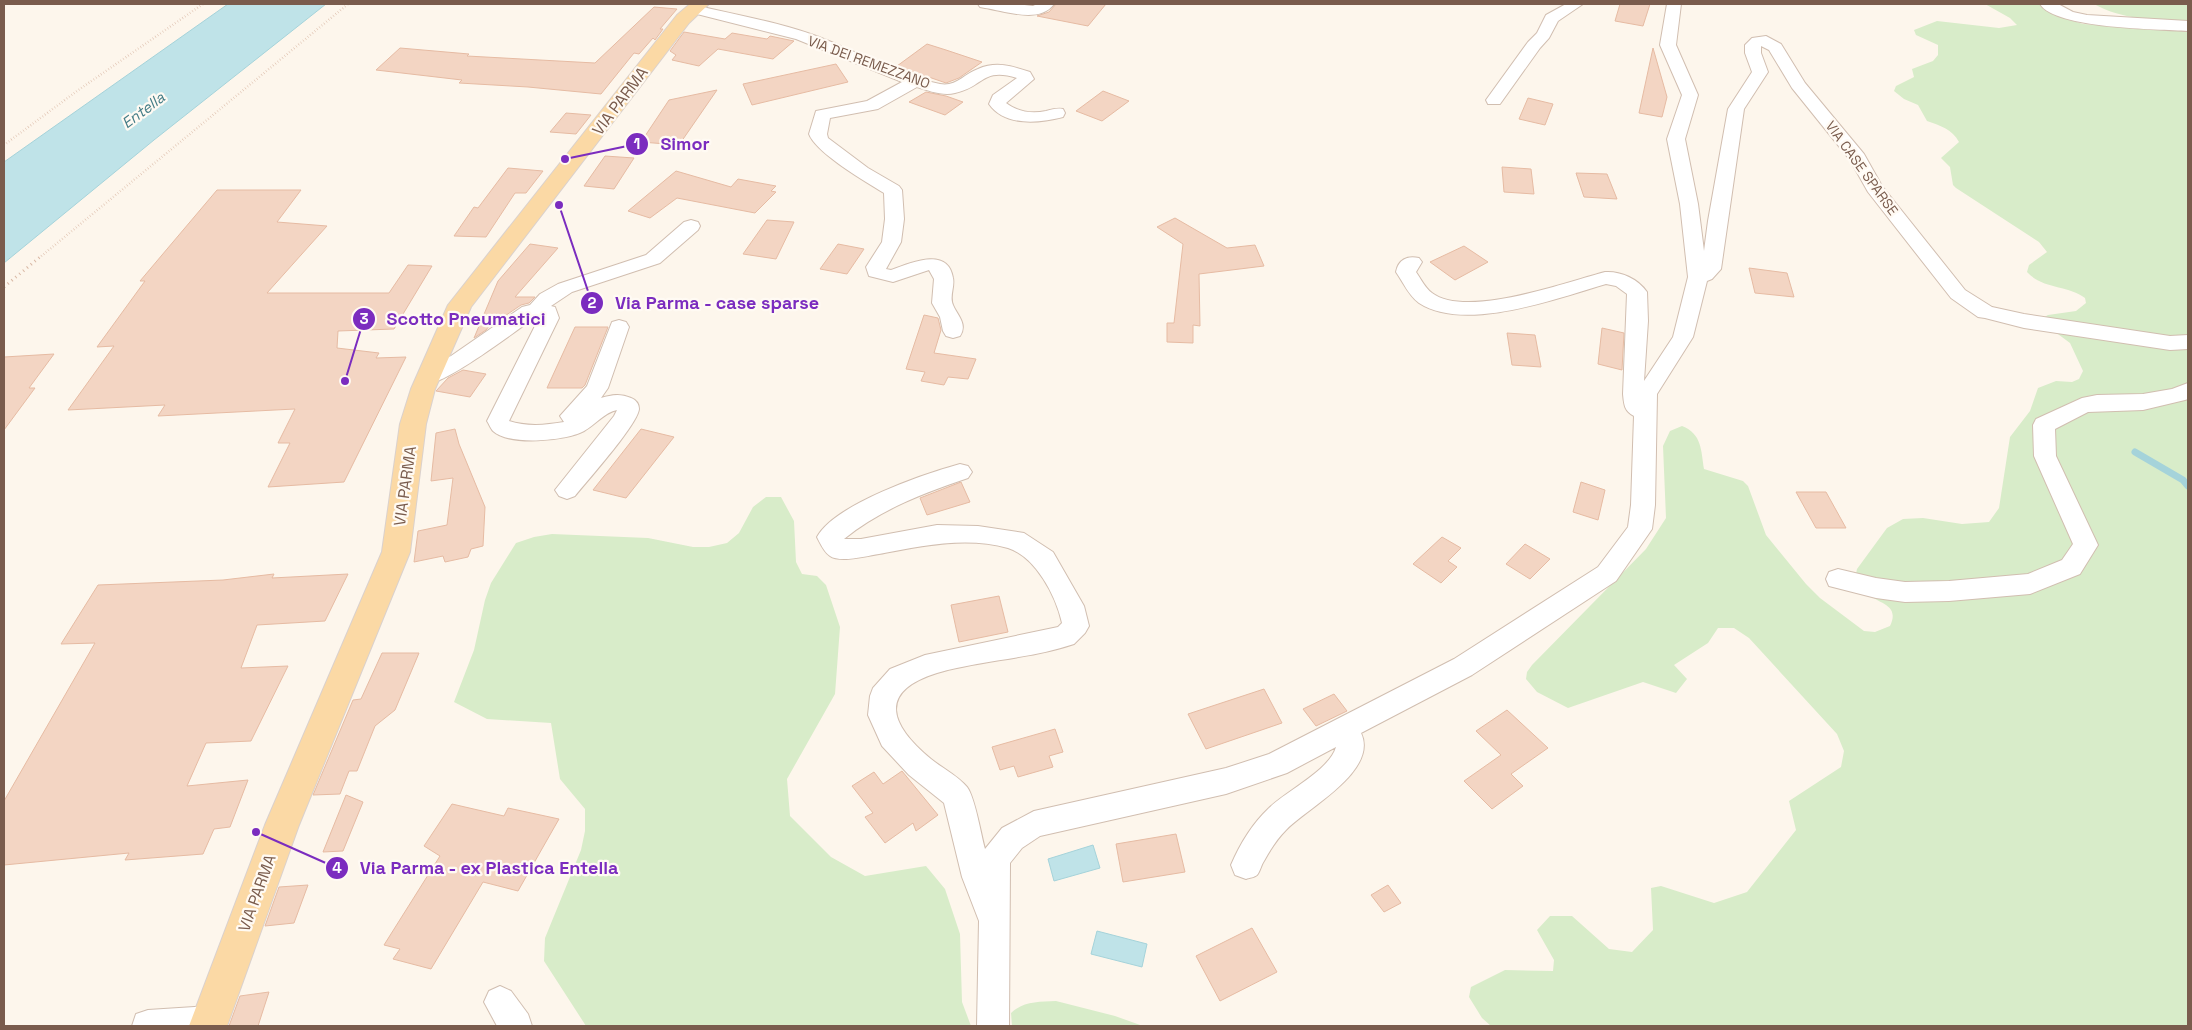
<svg xmlns="http://www.w3.org/2000/svg" width="2192" height="1030" viewBox="0 0 2192 1030" font-family="'Space Grotesk',sans-serif">
<style>
.green{fill:#d8ecc9}
.water{fill:#bfe3e8;stroke:#a5d3da}
.lines{fill:none;stroke-linecap:round;stroke-linejoin:round}
.stream{stroke:#a5d3da;stroke-width:7}
.building{fill:#f3d5c3;stroke:#e6bba3}
.minor-casing{stroke:#d1beb0;stroke-width:2}
.major-casing{stroke:#dad1cd;stroke-width:2}
.path-far1{stroke:#d9b8a5;stroke-width:2.5;stroke-dasharray:0.5 2.5;stroke-linecap:butt}
.path{stroke:#d9b8a5;stroke-width:3;stroke-dasharray:1 4;stroke-linecap:butt}
.minor{fill:#fff;fill-rule:evenodd}
.major{fill:#fbd9a5;fill-rule:evenodd}
.labels{text-anchor:middle;dominant-baseline:central;stroke-width:4.5;stroke-linejoin:round;paint-order:stroke}
.far-street-label{font-size:14px;fill:#7a5c4d;stroke:#fffaf3}
.far-water-label{font-size:15px;font-style:italic;fill:#437c86;stroke:#fffaf3}
.street-label{font-size:16px;fill:#7a5c4d;stroke:#fffaf3}
.leader{fill:none;stroke:#7b2cbf;stroke-width:2}
.callout-dot{fill:#7b2cbf;stroke:#fffaf3;stroke-width:2}
.mark-label{font-size:15px;text-anchor:middle;font-weight:bold;fill:#fff}
.callout-label{font-size:18px;text-anchor:middle;font-weight:bold;fill:#7b2cbf;stroke:#fffaf3;stroke-width:4.5;stroke-linejoin:round;paint-order:stroke}
</style>
<rect width="100%" height="100%" fill="#fdf6ec"/>
<g class="green">
<path d="M1985 4H2041L2070 20 2083 24 2188 31V1026H1491L1482 1018 1469 997 1471 987 1505 970 1553 971 1554 960 1537 930 1550 916H1572L1609 949 1632 952 1653 930 1651 888 1661 886 1714 903 1747 892 1796 830 1789 801 1841 767 1844 751 1837 734 1749 638 1734 628H1718L1708 643 1674 665 1687 679 1676 693 1643 682 1568 708 1537 692 1526 679 1527 672 1532 665 1646 549 1666 518 1663 446 1670 431 1682 426C1702 434 1701 450 1704 469L1743 481 1748 486 1766 535 1806 584 1820 598 1864 631 1875 632 1890 626C1901 603 1876 604 1866 592 1862 587 1859 580 1856 574L1857 569 1887 528 1903 519 1923 518 1962 524 1989 522 1999 508 2010 437 2030 411 2038 388 2056 381 2072 382 2079 379 2083 371 2070 343 2039 320 2048 315 2076 311 2086 303 2085 298C2068 285 2042 289 2027 272L2029 265 2047 252 2039 242 1956 188 1953 185 1950 167 1941 158 1959 142C1952 129 1941 126 1927 121L1918 105 1904 99 1894 91 1896 86 1914 77 1912 69 1933 61 1938 55V45L1916 35 1914 30 1937 21 1999 28 2017 25 2010 18Z"/>
<path d="M2094 4H2188V22C2157 20 2122 20 2094 4Z"/>
<path d="M766 497H781L794 521 796 562 802 574 817 576 826 585 840 627 835 694 787 779 790 816 831 857 865 876 926 866 945 889 960 934 962 1002 971 1026H586L544 961 545 938 581 850 585 831V809L560 779 551 723 487 719 454 702 474 650 485 600 491 583 516 543 534 537 552 534 648 538 693 547H709L727 543 739 533 753 507Z"/>
<path d="M1056 1001 1115 1016 1143 1026H1012L1011 1013C1024 1001 1038 1002 1056 1001Z"/>
</g>
<g class="water">
<path d="M228 4H326L154 140 4 263V162Z"/>
<path d="M1093 845 1100 868 1054 881 1048 859Z"/>
<path d="M1097 931 1147 944 1142 967 1091 954Z"/>
</g>
<g class="lines">
<path class="stream" d="M2135 452 2183 480 2188 486"/>
</g>
<g class="building">
<path d="M1056 4H1106L1088 26 1037 16 1049 12Z"/>
<path d="M1620 4H1650L1643 26 1615 21Z"/>
<path d="M654 7 677 9 660 29H663L655 40 653 38 639 54 634 53 601 94 528 87 459 83 462 80 376 70 400 48 469 54 467 56 595 63Z"/>
<path d="M684 32 725 39 732 33 767 39 770 36 794 41 773 59 718 49 699 66 672 60 676 55 670 51Z"/>
<path d="M927 44 946 50 982 62 959 78 946 83 897 66Z"/>
<path d="M1653 48 1667 97 1662 117 1639 113Z"/>
<path d="M836 64 848 82 752 105 743 84Z"/>
<path d="M717 90 679 145 641 142 669 100Z"/>
<path d="M1103 91 1129 101 1102 121 1076 111Z"/>
<path d="M926 92 946 96 963 102 945 115 909 102Z"/>
<path d="M1528 98 1553 104 1545 125 1519 119Z"/>
<path d="M566 113 591 115 576 134 550 132Z"/>
<path d="M605 156 634 158 614 189 584 186Z"/>
<path d="M1502 167 1531 169 1534 194 1504 192Z"/>
<path d="M508 168 543 171 526 193H515L486 237 454 236 474 207 478 208Z"/>
<path d="M676 171 731 187 738 179 776 186 771 191 776 192 755 213 677 198 650 218 628 211Z"/>
<path d="M1576 173 1607 174 1617 199 1584 197Z"/>
<path d="M217 190H301L277 222 327 226 267 293H389L408 265 432 266 394 329 338 331 337 348 379 353 376 358 406 357 344 482 268 487 290 443H278L295 409 158 416 165 405 68 410 114 346 97 347 145 281H140Z"/>
<path d="M1175 218 1227 248 1255 245 1264 266 1199 274 1200 326 1193 325V343L1167 342V323H1174L1183 244 1157 227Z"/>
<path d="M767 220 794 222 776 259 743 254Z"/>
<path d="M530 244 558 248 515 297H535L529 303 521 305 499 320H494L486 330 474 338 498 281Z"/>
<path d="M838 244 864 249 847 274 820 269Z"/>
<path d="M1464 246 1488 262 1455 280 1430 262Z"/>
<path d="M1749 268 1787 273 1794 297 1755 293Z"/>
<path d="M924 315 938 318 941 330 934 353 976 359 968 379 948 377 944 385 921 381 925 372 906 369Z"/>
<path d="M575 327H608L585 385 582 388H547Z"/>
<path d="M1602 328 1624 333 1622 370 1598 364Z"/>
<path d="M1507 333 1535 335 1541 367 1512 365Z"/>
<path d="M54 354 29 388H35L4 430V357Z"/>
<path d="M463 370 486 374 470 397 436 391 448 378Z"/>
<path d="M455 429 459 444 485 507 483 546 471 549 468 557 445 562 443 556 414 562 418 531 447 525 453 478 431 481 436 433Z"/>
<path d="M641 429 674 437 626 498 593 490Z"/>
<path d="M961 482 970 502 927 515 920 498Z"/>
<path d="M1581 482 1605 490 1598 520 1573 512Z"/>
<path d="M1796 492H1826L1846 528H1816Z"/>
<path d="M1442 537 1461 548 1448 561 1457 567 1441 583 1413 564Z"/>
<path d="M1525 544 1550 559 1530 579 1506 564Z"/>
<path d="M274 574 272 578 348 574 325 621 257 625 241 668 288 666 251 741 206 743 187 786 248 780 230 827 214 829 203 854 125 860 129 853 4 865V801L95 643 61 644 98 585 223 580Z"/>
<path d="M999 596 1008 632 959 642 951 605Z"/>
<path d="M382 653H419L395 710 375 726 357 771H349L340 794 313 795 353 700 361 699Z"/>
<path d="M1264 689 1282 723 1206 749 1188 714Z"/>
<path d="M1334 694 1347 711 1316 726 1303 709Z"/>
<path d="M1507 710 1548 748 1511 774 1523 786 1492 809 1464 781 1501 755 1476 731Z"/>
<path d="M1055 729 1063 752 1049 756 1053 767 1018 777 1014 766 1000 770 992 747Z"/>
<path d="M902 771 938 815 916 831 913 823 885 843 865 817 873 813 852 786 874 772 883 784Z"/>
<path d="M346 795 363 802 343 851 323 852Z"/>
<path d="M452 804 504 816 508 808 559 819 518 891 483 882 431 969 393 959 400 949 384 945 440 856 424 846Z"/>
<path d="M1176 834 1185 872 1123 882 1116 844Z"/>
<path d="M308 885 294 923 265 926 279 887Z"/>
<path d="M1388 885 1401 903 1384 912 1371 895Z"/>
<path d="M1252 928 1277 972 1220 1001 1196 956Z"/>
<path d="M269 992 258 1026H229L240 996Z"/>
</g>
<g class="lines">
<g class="minor-casing">
<g id="minor">
<path d="M978 4H1015L1033 6 1037 4H1054C1040 24 1005 11 985 8L980 7Z"/>
<path d="M1566 4H1583L1558 21 1549 38 1540 48 1500 104H1488L1486 100 1528 42 1537 33 1546 15Z"/>
<path d="M1667 4H1681L1676 45 1698 95 1685 139 1698 204 1704 251 1708 221 1728 109 1752 72 1745 53V45L1752 38 1766 36 1781 44 1805 83 1864 154 1882 186 1965 290 1992 307 2024 314 2170 336 2188 335V349L2170 350 2024 328 1985 318 1978 317 1951 298 1868 192 1850 160 1792 88 1769 50 1761 46V53L1768 72 1744 109 1721 269 1712 279 1707 281 1693 337 1657 394 1655 505 1652 529 1616 581 1472 675 1361 733C1379 771 1307 808 1286 830 1277 839 1270 850 1264 861 1261 865 1260 872 1257 875 1255 877 1249 878 1246 879L1235 875 1231 865C1240 844 1252 824 1269 808 1286 791 1330 770 1336 747L1287 773 1226 794 1040 836 1022 848 1010 863 1009 1026H977L979 921 962 877 944 803 909 775 882 746 868 715 870 696 873 688 890 669 925 655 1058 627 1062 623C1056 596 1036 557 1008 548 966 536 921 546 879 554 867 556 840 563 830 556 824 552 820 543 817 537 835 504 924 474 960 464L968 466 972 472 968 478C924 493 881 509 844 539H861L937 525 978 526 1024 533 1053 552 1084 606 1089 626 1085 633 1074 644C1030 659 981 660 937 673 876 692 891 726 931 759 942 768 958 776 967 787 975 797 981 835 985 849L1002 828 1034 811 1226 768 1269 754 1454 659 1598 567 1628 527 1631 505 1634 416C1624 411 1624 404 1623 394L1627 294 1616 286 1606 284C1558 298 1465 333 1419 303 1409 296 1403 282 1396 272 1398 260 1407 255 1419 258L1422 262 1416 272C1421 279 1425 288 1432 293 1467 319 1566 282 1605 272 1621 271 1638 279 1647 292L1648 321 1644 381 1673 337 1688 277 1680 204 1667 139 1682 95 1660 45Z"/>
<path d="M2040 4H2058L2073 12 2087 15 2188 21V31C2159 29 2055 29 2040 4Z"/>
<path d="M694 5C736 15 779 22 819 37 858 52 900 76 940 84 956 87 964 74 978 69 996 61 1012 66 1030 72L1034 79 1006 103C1018 112 1032 114 1046 111 1053 109 1057 108 1063 109L1065 113 1063 117C1040 123 1005 127 989 104L993 95 1017 78C982 67 984 87 955 93 943 96 929 91 917 87L878 109 830 118 827 134 828 138 868 168 899 186 902 190 904 219 901 242 886 269 891 270C910 263 948 246 953 278 955 287 949 296 953 305 957 315 968 324 960 336L953 338 946 336 943 331 940 317 932 303 934 279 929 270 893 282 869 276 866 267 882 242 885 219 884 193C866 182 816 153 809 134L816 111 867 101 902 82 796 39 689 12 687 9 689 6Z"/>
<path d="M691 220 698 222 700 226 698 230 660 263 572 292 551 306 555 307 559 318 509 421C527 427 546 425 564 422L560 416 587 386 612 322 619 320 626 322 629 327 608 388 601 398C611 395 620 393 631 398 636 400 639 404 639 409 638 424 587 481 575 496L567 499 559 496 555 490 614 416 617 410C605 412 595 425 584 431 566 441 509 446 493 431 491 429 489 424 487 421L539 318H534C516 331 447 383 429 383 426 383 424 382 421 381L418 376 421 371 451 356 522 307 530 305 540 294 558 284 646 255 684 222Z"/>
<path d="M2188 383V399L2185 400 2143 410 2088 412 2055 429 2056 456 2098 545 2080 574 2030 594 1949 601 1905 602 1876 598 1829 586 1826 579 1829 572 1838 569 1876 578 1905 582 1949 581 2028 574 2062 560 2073 544 2034 456 2033 425 2036 419 2082 398 2097 395 2143 394 2172 389Z"/>
<path d="M500 986 511 991 528 1014 532 1026H497L484 1002 489 991Z"/>
<path d="M210 1006 222 1010 226 1022 225 1026H132L136 1014 148 1010Z"/>
</g>
</g>
<g class="major-casing">
<path id="major" d="M690 4H709L689 23 471 307 435 389 426 424 410 552 299 825 227 1026H189L265 825 382 552 400 424 411 389 448 305 677 15Z"/>
</g>
<g class="path-far1">
<path d="M4 145 77 91 203 4"/>
<path d="M39 258 348 4"/>
</g>
<path class="path" d="M4 287 40 257"/>
<use href="#minor" class="minor"/>
<use href="#major" class="major"/>
</g>
<g class="labels">
<g class="far-street-label">
<text transform="translate(869 62) rotate(20)">VIA DEI REMEZZANO</text>
<text transform="translate(1862 168) rotate(54)">VIA CASE SPARSE</text>
</g>
<g class="far-water-label">
<text transform="translate(143 110) rotate(-37)">Entella</text>
</g>
<g class="street-label">
<text transform="translate(620 101) rotate(-53)">VIA PARMA</text>
<text transform="translate(405 486) rotate(-82)">VIA PARMA</text>
<text transform="translate(257 893) rotate(-70)">VIA PARMA</text>
</g>
</g>
<path class="leader" d="M565 159L637 144M559 205L592 303M345 381L364 319M256 832L337 868"/>
<g class="callout-dot">
<circle cx="565" cy="159" r="5"/>
<circle cx="559" cy="205" r="5"/>
<circle cx="345" cy="381" r="5"/>
<circle cx="256" cy="832" r="5"/>
<circle cx="637" cy="144" r="12"/>
<circle cx="592" cy="303" r="12"/>
<circle cx="364" cy="319" r="12"/>
<circle cx="337" cy="868" r="12"/>
</g>
<g class="mark-label">
<text x="637" y="149">1</text>
<text x="592" y="308">2</text>
<text x="364" y="324">3</text>
<text x="337" y="873">4</text>
</g>
<g class="callout-label">
<text x="685" y="150">Simor</text>
<text x="717" y="309">Via Parma - case sparse</text>
<text x="466" y="325">Scotto Pneumatici</text>
<text x="489" y="874">Via Parma - ex Plastica Entella</text>
</g>
<rect width="2192" height="1030" fill="none" stroke="#7a5c4d" stroke-width="10"/>
</svg>
